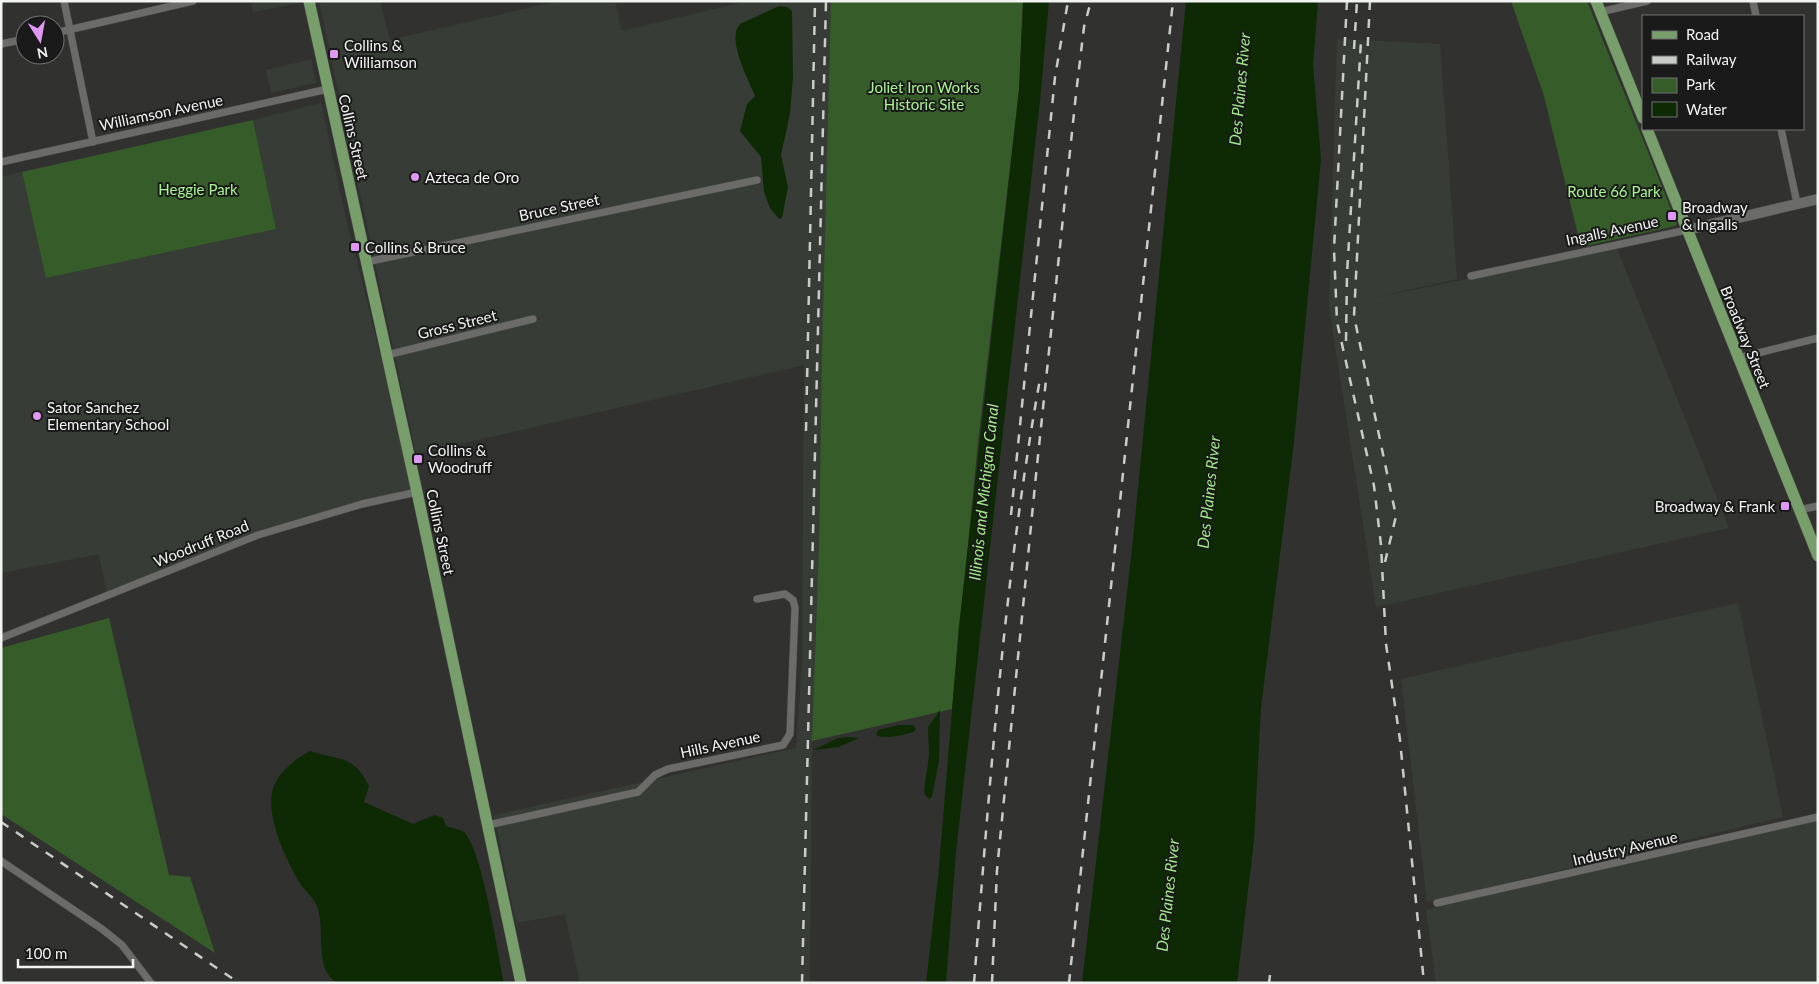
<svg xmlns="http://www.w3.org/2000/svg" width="1819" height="984" viewBox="0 0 1819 984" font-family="Lato,sans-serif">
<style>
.built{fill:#373d36}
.green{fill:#365d29}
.water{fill:#0e2a04}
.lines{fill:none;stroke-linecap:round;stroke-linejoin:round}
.street-casing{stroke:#4d4e4c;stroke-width:8}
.secondary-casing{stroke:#4d4e4c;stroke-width:11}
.primary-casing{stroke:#4d4e4c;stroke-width:12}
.street{stroke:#6b6c6a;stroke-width:7}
.secondary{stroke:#6b6c6a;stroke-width:10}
.primary{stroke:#789e6b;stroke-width:11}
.rail{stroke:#caccca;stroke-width:2.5;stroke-dasharray:9 9;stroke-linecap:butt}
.poi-dot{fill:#de98f2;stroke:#191a19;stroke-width:2}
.labels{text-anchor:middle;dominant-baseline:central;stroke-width:4;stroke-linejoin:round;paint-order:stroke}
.poi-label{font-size:15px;fill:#f2f4f2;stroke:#191a19;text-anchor:start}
.park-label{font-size:15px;fill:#a9f492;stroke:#191a19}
.street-label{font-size:15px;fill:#f2f4f2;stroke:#191a19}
.water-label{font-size:16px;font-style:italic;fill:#9fe987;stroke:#191a19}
</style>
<rect width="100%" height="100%" fill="#313230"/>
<g class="built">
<path d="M251 1H299L300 3 253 12Z"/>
<path d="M319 1H380L390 40 558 1H615L622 31 748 1H831L822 350 819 545 812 741 810 983H580L565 914 516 923 494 815 796 748 802 665 804 365 416 454Z"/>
<path d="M1337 39 1440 44 1457 279 1367 299 1617 249 1729 528 1376 607 1329 307Z"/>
<path d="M311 59 316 83 271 93 266 70Z"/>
<path d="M321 103 345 214 414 490 278 527 107 595 99 554 1 573V177L22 172 46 278 276 229 253 120Z"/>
<path d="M1738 603 1783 817 1427 902 1401 679Z"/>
<path d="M1818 816V983H1436L1426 910Z"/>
</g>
<g class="green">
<path d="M831 1H1023L1019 90 978 442 952 709 812 741 819 545 822 350Z"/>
<path d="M1511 1H1587L1677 224 1675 226 1581 247 1544 96Z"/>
<path d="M253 120 276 229 46 278 22 172Z"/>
<path d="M109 618 169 875 190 877 215 953 1 814V648Z"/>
</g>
<g class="water">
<path d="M1023 1H1049L1040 101 956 852 946 983H926L938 878 959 626 1019 90Z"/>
<path d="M1186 1H1318L1313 65 1321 159 1294 442 1261 708 1254 841 1237 983H1082L1132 549Z"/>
<path d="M779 6 787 7 792 11 793 77 790 114 781 155 788 187 782 218 779 219 770 208 764 192 761 157 740 131 747 104 755 96C748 79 726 38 740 24Z"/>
<path d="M940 710 939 761 932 797 929 799 925 795 924 790 929 756 928 727Z"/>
<path d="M899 725H913L916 728 914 732C904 735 884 740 876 735L878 730Z"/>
<path d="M849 737 859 738 839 747 813 750 838 738Z"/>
<path d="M310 751C340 761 353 754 369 786L364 802 413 824 435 815 443 818 446 826C451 828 460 829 464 832 482 849 498 954 504 983H337C312 968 327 926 316 904 312 896 304 890 299 882 286 859 267 820 272 792 275 775 296 758 310 751Z"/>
</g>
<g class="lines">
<g class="street-casing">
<g id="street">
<path d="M64 1 93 142"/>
<path d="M1753 1 1756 16"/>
<path d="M1600 12 1647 1"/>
<path d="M55 33 193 1"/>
<path d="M1 44 25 39"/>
<path d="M1781 129 1797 203"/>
<path d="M1 162 328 89"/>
<path d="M366 262 757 180"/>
<path d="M1471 276 1687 230"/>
<path d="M387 355 533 319"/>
<path d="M1738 358 1818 338"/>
<path d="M1799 510 1818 506"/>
<path d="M1 638 258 535 362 504 417 492"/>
<path d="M488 825 638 792 655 775 668 769 783 745 790 734 795 608 793 600 785 594 757 599"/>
<path d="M1 861 102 929 122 945 151 983"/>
<path d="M1437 903 1818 817"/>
</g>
</g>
<g class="secondary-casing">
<path id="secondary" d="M1687 230 1818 199"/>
</g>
<g class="primary-casing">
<g id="primary">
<path d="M309 1 417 492 521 983"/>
<path d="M1596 1 1643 118"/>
<path d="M1647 129 1818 556"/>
</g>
</g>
<use href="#street" class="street"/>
<use href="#secondary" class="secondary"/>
<use href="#primary" class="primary"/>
<g class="rail">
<path d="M1347 1 1334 249 1337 322 1374 486 1381 545 1386 644 1400 740 1424 983"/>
<path d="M1370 1 1354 316 1396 516 1385 562"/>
<path d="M1354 49 1357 1"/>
<path d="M1346 341 1347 274 1361 41"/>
<path d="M806 431 815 1"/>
<path d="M1011 515 1055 77 1068 1"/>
<path d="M1 822 239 983"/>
<path d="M802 983 826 1"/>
<path d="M974 983C990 781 1004 579 1040 379"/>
<path d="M992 983 997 870 1036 475 1076 94 1084 27 1091 1"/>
<path d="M1069 983 1173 1"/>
<path d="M1269 983 1270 975"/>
</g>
</g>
<g class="poi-dot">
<rect x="329" y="49" width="10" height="10" rx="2.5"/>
<circle cx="415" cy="177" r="5"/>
<rect x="1667" y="211" width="10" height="10" rx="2.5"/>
<rect x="350" y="242" width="10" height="10" rx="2.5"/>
<circle cx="37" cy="416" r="5"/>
<rect x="413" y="454" width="10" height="10" rx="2.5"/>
<rect x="1780" y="501" width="10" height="10" rx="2.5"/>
</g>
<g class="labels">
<g class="poi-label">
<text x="344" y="45">Collins &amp;<tspan x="344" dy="17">Williamson</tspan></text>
<text x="425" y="177">Azteca de Oro</text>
<text x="1682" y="207">Broadway<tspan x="1682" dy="17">&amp; Ingalls</tspan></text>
<text x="365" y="247">Collins &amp; Bruce</text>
<text x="47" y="407">Sator Sanchez<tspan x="47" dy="17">Elementary School</tspan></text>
<text x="428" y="450">Collins &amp;<tspan x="428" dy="17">Woodruff</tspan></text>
<text x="1775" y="506" text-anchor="end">Broadway &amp; Frank</text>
</g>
<g class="park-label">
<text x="924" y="87">Joliet Iron Works<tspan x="924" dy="17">Historic Site</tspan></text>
<text x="198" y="189">Heggie Park</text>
<text x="1614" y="191">Route 66 Park</text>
</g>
<g class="street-label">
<text transform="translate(161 112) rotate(-12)">Williamson Avenue</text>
<text transform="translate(354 137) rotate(77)">Collins Street</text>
<text transform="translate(559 207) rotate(-12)">Bruce Street</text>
<text transform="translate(1612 230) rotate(-12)">Ingalls Avenue</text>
<text transform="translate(457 324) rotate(-14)">Gross Street</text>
<text transform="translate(1746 337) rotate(68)">Broadway Street</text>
<text transform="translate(441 532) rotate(78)">Collins Street</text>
<text transform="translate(201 543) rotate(-22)">Woodruff Road</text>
<text transform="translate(720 744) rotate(-12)">Hills Avenue</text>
<text transform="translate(1625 848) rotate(-13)">Industry Avenue</text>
</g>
<g class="water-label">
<text transform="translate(1239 89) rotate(-85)">Des Plaines River</text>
<text transform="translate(983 492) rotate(-84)">Illinois and Michigan Canal</text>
<text transform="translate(1208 492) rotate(-84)">Des Plaines River</text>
<text transform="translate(1167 895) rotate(-84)">Des Plaines River</text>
</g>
</g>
<rect width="1819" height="984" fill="none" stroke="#f2f4f2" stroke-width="5"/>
<rect x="1642" y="15" width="162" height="115" fill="#191a19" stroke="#707170"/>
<rect x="1652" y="31" width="25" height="8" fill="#789e6b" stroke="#707170"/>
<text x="1686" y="40" font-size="15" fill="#f2f4f2">Road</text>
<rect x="1652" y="56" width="25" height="8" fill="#caccca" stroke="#707170"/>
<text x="1686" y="65" font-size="15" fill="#f2f4f2">Railway</text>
<rect x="1652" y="78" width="25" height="15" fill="#365d29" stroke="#707170"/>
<text x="1686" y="90" font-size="15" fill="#f2f4f2">Park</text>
<rect x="1652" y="102" width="25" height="15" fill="#0e2a04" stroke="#707170"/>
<text x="1686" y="115" font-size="15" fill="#f2f4f2">Water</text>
<g transform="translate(40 40) rotate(169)"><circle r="24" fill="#191a19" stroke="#707170"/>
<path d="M0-4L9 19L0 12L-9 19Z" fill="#de98f2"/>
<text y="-8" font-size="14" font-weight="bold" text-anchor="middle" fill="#f2f4f2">N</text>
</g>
<path d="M18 959v8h115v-8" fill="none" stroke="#f2f4f2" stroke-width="2.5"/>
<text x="25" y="959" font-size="15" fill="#f2f4f2" stroke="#191a19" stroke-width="4" paint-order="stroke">100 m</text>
</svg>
